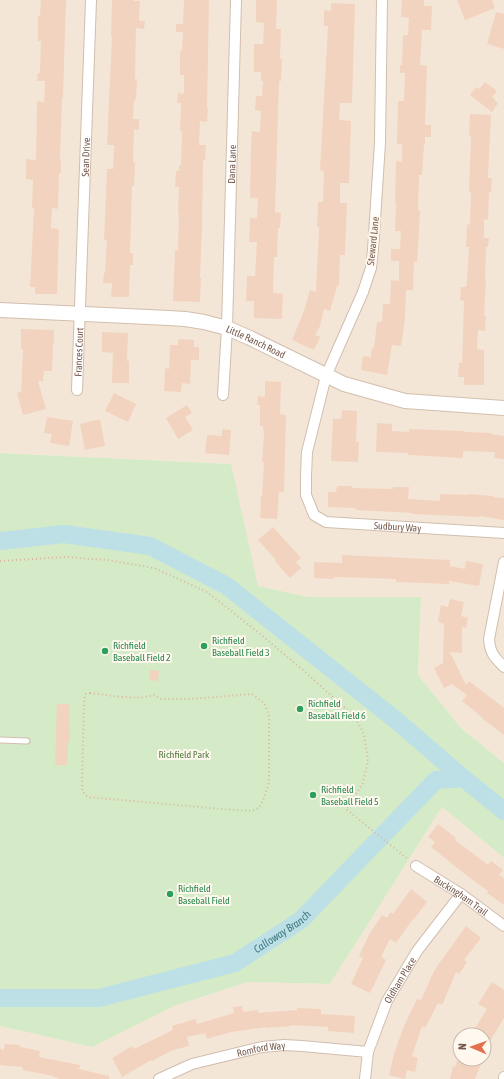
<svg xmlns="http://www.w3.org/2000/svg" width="504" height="1079" viewBox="0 0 504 1079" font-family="'Asap Condensed',sans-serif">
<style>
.residential{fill:#f4e6d6;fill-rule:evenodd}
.green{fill:#d5eac6}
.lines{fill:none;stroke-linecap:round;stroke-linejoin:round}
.river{stroke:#bce0e6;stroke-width:18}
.building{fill:#f2d3bf}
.lane-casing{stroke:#d1beaf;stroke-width:7}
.street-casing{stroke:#d1beaf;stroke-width:12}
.secondary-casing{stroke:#d4bead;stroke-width:16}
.path{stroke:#d7b6a2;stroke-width:2;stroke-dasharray:1 3;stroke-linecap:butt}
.lane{stroke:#fff;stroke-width:5}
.street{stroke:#fff;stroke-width:10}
.secondary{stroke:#fff;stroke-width:14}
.leisure-dot{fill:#2e9e5b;stroke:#fff8ee;stroke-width:1.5}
.labels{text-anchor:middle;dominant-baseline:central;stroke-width:4;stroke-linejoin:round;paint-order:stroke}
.street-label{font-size:10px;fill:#775a4b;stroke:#fff8ee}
.leisure-label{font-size:10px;fill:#27864d;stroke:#fff8ee;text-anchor:start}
.park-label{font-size:10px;fill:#547c43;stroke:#fff8ee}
.water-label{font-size:11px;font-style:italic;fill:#427883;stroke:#fff8ee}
</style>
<rect width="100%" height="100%" fill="#fcf4e8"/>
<g class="residential">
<path d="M0 0H504V763L461 728 418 675 421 597H309L258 586 230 464 0 453Z"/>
<path d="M442 807 504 858V1079H0V1026L92 1047 174 1006 248 982 330 984ZM460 1035H484V1059H460Z"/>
</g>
<path class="green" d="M0 453 231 464 258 586 309 597H421L418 675 461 728 504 763V858L442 807 330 984 248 982 174 1006 92 1047 0 1026Z"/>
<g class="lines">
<g class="river">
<path d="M0 541 64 534 150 546 227 586 397 721 463 778 504 811"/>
<path id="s1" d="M0 998H99L235 963 301 920 436 780 463 778"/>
</g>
</g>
<g class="building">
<path d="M41 0H66L63 98H62L60 160 61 161V174L59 173 58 209 52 208 51 228 59 229 57 294H35V287H30L34 208H32L33 180 26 179V159L36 160 37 101 44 102 45 81H37L38 73H40L41 41H38V16H40Z"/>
<path d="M112 0H134V1H140L139 21H145L144 29 136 28 135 79H137L136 100 134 99 133 119H139V130L134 129 133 162H135L134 186H132L130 253H133V265H130L129 297H111L112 283H103L104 273H105L107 240H104L107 169H113L114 145H107L112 36H111Z"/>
<path d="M184 0H209L207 109H208L207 122 200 121 199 145H206L205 160H203L202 228 200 278H201L200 302 173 301 175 250H178L179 214H178L179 187H175L176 171H179V165H181L182 131H180L181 103H177L178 93 184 94V75H180V51H182L183 32H176V24H183Z"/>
<path d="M256 0H277L276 29H281L280 59H282L281 81H279L275 212 281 213 280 228H278L277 257H274L273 293 283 294 282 319 254 318V301H246L247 276H255L257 242H249L250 218H257L258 198H250L251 145 252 131 260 132 261 111 255 110 256 96H262L263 81H261V72H254V44H263L264 23 256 22Z"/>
<path d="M402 0H424V6H432L431 30H422L420 65 427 66 425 125H431V137H425V145L424 144 422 175H419L418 211H420L419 232 417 262 414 261 413 290H406L405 318 401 346 392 345 387 375 361 370 363 356 371 357 372 348H374L377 322H382L383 304H390L391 280 399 281V261H391V249H400L401 231H395L396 203H395L396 161 402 162V144H397L398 101H404L405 73H400V65H402L403 35H408L409 18 401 17Z"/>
<path d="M457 0H492L495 8 465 20Z"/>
<path d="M331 3 355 4 352 103H340L339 120 351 121 349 183H340V203H347L345 255H340L339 286H337L330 311 324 309 320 326 315 335 320 337 314 350 292 340 304 311 310 290 316 292 319 227 317 226 318 202H323L324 171 320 170 328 26H324V10L331 11Z"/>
<path d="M496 12 504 14V49L487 44Z"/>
<path d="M485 82 497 91 492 97 498 103 492 112 470 95 476 87 479 89Z"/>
<path d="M470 114 491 115 488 178H492L491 192H489L488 220 484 219V238H489L488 247H486L485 282H486L484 316H486L485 331 478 330 477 349 484 350V385H464V377H458L459 363H462L464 301 460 300 461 287H466L467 281 469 247H466L467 224 470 225 471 192H469L471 136H469Z"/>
<path d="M21 329 54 330V343H53L52 371H44L43 381H38L46 409 23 415 17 393 21 392 23 349H21Z"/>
<path d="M102 332 128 333 127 361H129V383H112L113 353 102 352Z"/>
<path d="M178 339 194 340V347H199V360H191L190 384 182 383 181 392 164 391 165 368 169 369 170 345H178Z"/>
<path d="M265 381 281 382 280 414 286 415 284 492H279L277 519 260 518 261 496H262L264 462H262L264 434 263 426H260V405H257L258 396 265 397Z"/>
<path d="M114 393 136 404 128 422 105 411Z"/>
<path d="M187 405 192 413 185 417 193 430 178 439 166 418Z"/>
<path d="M342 410 357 411 356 442H359L358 462 331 461 333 419H341Z"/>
<path d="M47 417 73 421 69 446 50 443 52 434 44 433Z"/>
<path d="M100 419 105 446 85 450 80 424Z"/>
<path d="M377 423 392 424V431L409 432V429L464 431V432L492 433V434L504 436V459L494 458 495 452 463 451V458L408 455V453L376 452Z"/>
<path d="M222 429 231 430 229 455 205 453 207 435 222 436Z"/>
<path d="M337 486H352V488L393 489V487H409L408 499 440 501V494L468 495V494L493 496V497L504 498V520L480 516V517L412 514V513L356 510V508L328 507V492H336Z"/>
<path d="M273 527 301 558 296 562 301 568 290 578 275 561 276 560 258 540Z"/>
<path d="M342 555 450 560V566L465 569 466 561 483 564 479 586 449 581V584L396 582V579L369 578 334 577V579L314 578V562L342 563Z"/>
<path d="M450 599 464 602 461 616 468 618 466 628 462 627V653L450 652 466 685 469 681 504 708V735L483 719V718L462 701 467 695 452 684 444 688 434 668 443 663 444 624 438 622 441 605 448 607Z"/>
<path d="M150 670 159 671 158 681 149 680Z"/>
<path d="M57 704H69V729H70V742H68L67 765H55Z"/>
<path d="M438 824 456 838 455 840 488 865 491 861 503 870 499 875 504 878V905L487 893 488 891 470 878 431 847 435 842 428 837Z"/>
<path d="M411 889 427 902 414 919H413L396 943 390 939 381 957 386 960 370 993 351 984 363 958 359 956 370 933 382 915 387 918 391 912 393 914Z"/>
<path d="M466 926 481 938 464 960 467 962 459 974 456 972 442 1005 438 1003 425 1028 422 1026 412 1056 418 1058 415 1072 407 1070 405 1079 389 1075 394 1054 404 1026 417 999 421 1000 434 971Z"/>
<path d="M492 982 504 990V1018L484 1051V1035H471L487 1009 478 1004Z"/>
<path d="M242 1006 243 1012 258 1010V1013L297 1010V1008L321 1009V1014L355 1016 354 1033 328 1031V1027L291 1025V1026L266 1028V1027L231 1032 207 1039 205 1033 187 1037 189 1046 173 1050 152 1061 151 1060 122 1077 112 1058 132 1046 134 1049 173 1030 172 1026 196 1019 197 1024 234 1013 233 1007Z"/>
<path d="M5 1044 20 1045V1047L40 1051 39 1057 80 1065 79 1069 109 1076V1079H60L53 1077V1076L22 1070 23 1067 0 1065V1049L4 1050Z"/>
<path d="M458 1059H483L475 1079H450L453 1066 455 1067Z"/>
</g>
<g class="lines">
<g class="lane-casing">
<path id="lane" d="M0 740 27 741"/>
</g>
<g class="street-casing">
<g id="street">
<path id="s2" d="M382 0 380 143 373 250 371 268 363 292 326 376 307 452 306 476V495L314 515 326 522 504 533"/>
<path id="s3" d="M77 390 91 0"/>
<path id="s4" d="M223 395 227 328 236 0"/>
<path d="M504 562 489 639C490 653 494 657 504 667"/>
<path id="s5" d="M416 866 461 894 504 926"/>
<path id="s6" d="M159 1079 192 1064 262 1047 284 1045 302 1046 368 1052"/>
<path id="s7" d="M365 1079 368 1052 387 1001 417 951 461 894"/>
<path d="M504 1079V1077"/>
</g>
</g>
<g class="secondary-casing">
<g id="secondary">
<path id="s8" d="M0 310 169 318 185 319 204 322 227 328 250 338 344 384 387 396 405 401 504 408"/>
</g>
</g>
<g class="path">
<path d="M0 561 65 557 107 560 154 568 207 592 259 633 304 671 354 716 364 734 368 761 363 783 346 809 409 860"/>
<path d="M90 693C111 695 133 701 154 695L161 699H190L252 694 264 703 269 715V782L264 798 259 808 254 810 248 811 210 808 88 797C82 793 82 789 82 783L84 702 85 694Z"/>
</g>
<use href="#lane" class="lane"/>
<use href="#street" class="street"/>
<use href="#secondary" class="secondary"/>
</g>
<g class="leisure-dot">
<circle cx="204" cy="646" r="4"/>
<circle cx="105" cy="651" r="4"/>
<circle cx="300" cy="709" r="4"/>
<circle cx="313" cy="795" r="4"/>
<circle cx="170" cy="894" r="4"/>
</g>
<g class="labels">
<g class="street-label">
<text stroke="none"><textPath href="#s3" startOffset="233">Sean Drive</textPath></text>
<text stroke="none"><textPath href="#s4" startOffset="231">Dana Lane</textPath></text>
<text transform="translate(373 241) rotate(-84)">Steward Lane</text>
<text stroke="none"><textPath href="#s8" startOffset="260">Little Ranch Road</textPath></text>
<text stroke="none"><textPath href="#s3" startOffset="38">Frances Court</textPath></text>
<text stroke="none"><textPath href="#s2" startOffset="614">Sudbury Way</textPath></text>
<text stroke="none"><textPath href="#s5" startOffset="54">Buckingham Trail</textPath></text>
<text stroke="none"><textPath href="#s7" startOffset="106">Oldham Place</textPath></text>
<text stroke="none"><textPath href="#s6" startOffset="107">Romford Way</textPath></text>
</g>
<g class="leisure-label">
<text x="212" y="640">Richfield<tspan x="212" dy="12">Baseball Field 3</tspan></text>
<text x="113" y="645">Richfield<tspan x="113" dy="12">Baseball Field 2</tspan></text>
<text x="308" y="703">Richfield<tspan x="308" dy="12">Baseball Field 6</tspan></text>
<text x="321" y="789">Richfield<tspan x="321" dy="12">Baseball Field 5</tspan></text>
<text x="178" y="888">Richfield<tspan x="178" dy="12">Baseball Field</tspan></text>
</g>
<g class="park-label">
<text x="184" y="754">Richfield Park</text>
</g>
<g class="water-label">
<text stroke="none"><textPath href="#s1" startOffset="296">Calloway Branch</textPath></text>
</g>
</g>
<g transform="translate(472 1047) rotate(272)"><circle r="19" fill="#fff8ee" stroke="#c9b9ad"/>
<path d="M0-3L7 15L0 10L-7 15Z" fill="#e56f4e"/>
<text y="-6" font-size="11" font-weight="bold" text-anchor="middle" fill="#775a4b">N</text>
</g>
</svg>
